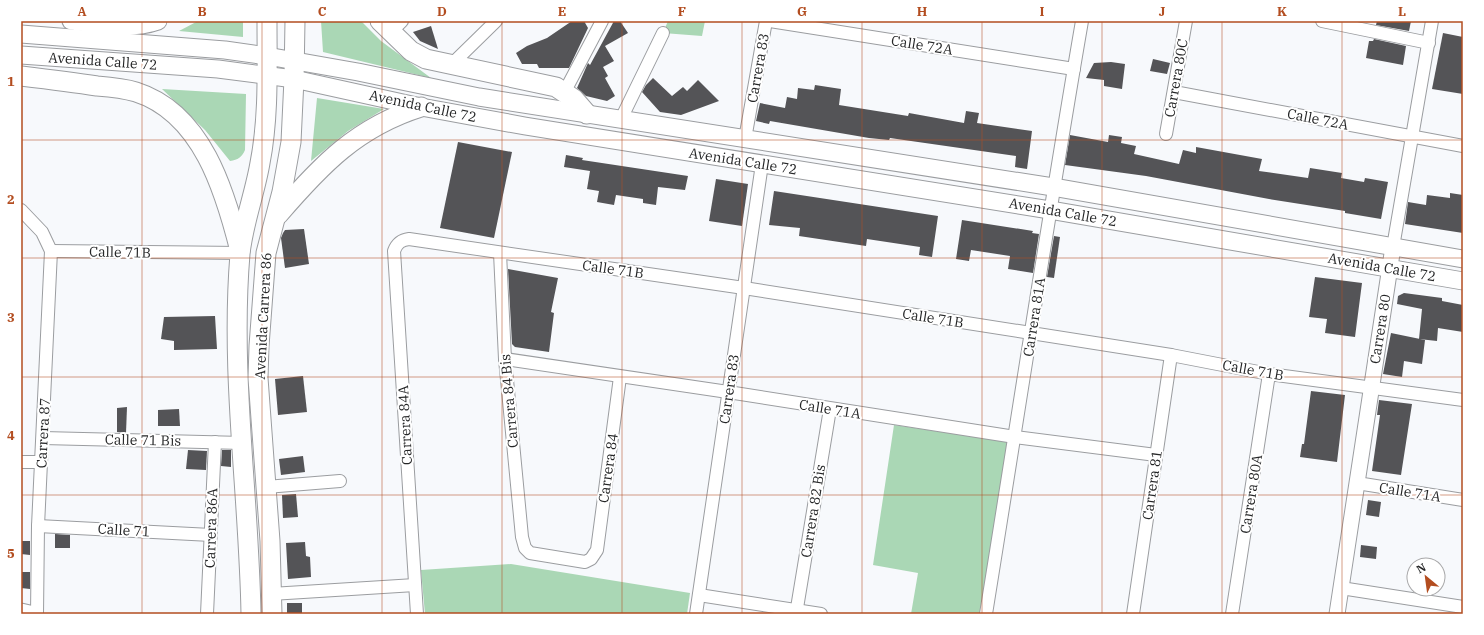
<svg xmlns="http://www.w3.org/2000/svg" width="1484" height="635" viewBox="0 0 1484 635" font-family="'IBM Plex Serif',serif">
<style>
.green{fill:#aad7b5}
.building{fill:#545457}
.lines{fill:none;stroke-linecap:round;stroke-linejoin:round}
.minor-casing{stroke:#9b9da0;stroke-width:14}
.tertiary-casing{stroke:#9b9da0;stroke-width:17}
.secondary-casing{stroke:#9b9da0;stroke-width:19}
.primary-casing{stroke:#9b9da0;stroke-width:21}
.minor{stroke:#fff;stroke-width:12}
.tertiary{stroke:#fff;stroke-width:15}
.secondary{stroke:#fff;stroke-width:17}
.primary{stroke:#fff;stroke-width:19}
.grid{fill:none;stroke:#b34d20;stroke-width:1;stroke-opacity:0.55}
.labels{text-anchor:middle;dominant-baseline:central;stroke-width:4;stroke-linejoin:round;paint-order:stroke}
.street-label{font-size:14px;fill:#252627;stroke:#fff}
.neatline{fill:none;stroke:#b34d20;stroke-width:1.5}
.grid-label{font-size:13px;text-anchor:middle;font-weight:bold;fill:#b34d20}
</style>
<rect width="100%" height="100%" fill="#f7f9fc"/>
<g class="green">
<path d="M198 21H243V37L179 31Z"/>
<path d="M321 21H361L381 41 431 78 323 52Z"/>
<path d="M668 21H705L702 36 663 33Z"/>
<path d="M162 89 246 94 245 150C242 157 238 160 230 161L205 130Z"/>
<path d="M317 98 384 109 348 131 311 161Z"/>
<path d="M894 425 1010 442 984 614H911L918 573 873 565Z"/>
<path d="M511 564 690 593 687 614H425L421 570Z"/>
</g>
<g class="building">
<path d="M572 21H584L588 28 569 68H539L537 64H522L516 53 527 46 547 38Z"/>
<path d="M614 21H620L628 33 605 46 614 61 603 67 608 76 605 78 615 96 607 101 586 96 577 88 588 63 590 65Z"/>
<path d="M1377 21H1411L1409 31 1376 25Z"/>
<path d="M431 26 438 49 420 41 413 32Z"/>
<path d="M1443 33 1463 37V94L1432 89Z"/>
<path d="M1374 39 1406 46 1403 65 1366 58 1369 41H1373Z"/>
<path d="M1153 59 1170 63 1167 74 1150 71Z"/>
<path d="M1111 62 1125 64 1122 89 1104 86V80L1086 78 1094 63Z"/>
<path d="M653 78 672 96 683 87 687 91 698 80 719 101 681 115 660 112 642 92 646 85Z"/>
<path d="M815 85 841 89 839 105 908 116 909 113 964 123 966 111 979 113 977 123 1032 131 1027 169 1015 167 1016 156 890 138 889 140 869 138 770 121 769 124 756 121 760 103 785 108 787 97 797 99 798 88 814 90Z"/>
<path d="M1070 135 1108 142 1109 135 1122 137 1121 143 1136 146 1134 154 1179 164 1183 150 1196 153V147L1262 159 1259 171 1308 178 1310 168 1342 173 1341 178 1364 182 1365 178 1388 182 1381 219 1345 213V211L1269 199 1146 176 1065 165Z"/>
<path d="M458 142 512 152 494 238 440 228Z"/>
<path d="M566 155 583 158 582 160 688 176 685 190 658 187 656 205 643 203V199L616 195 614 205 597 202 599 191 587 189 590 171 564 167Z"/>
<path d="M716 179 748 184 742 226 709 221Z"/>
<path d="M774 191 938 216 932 257 919 255 920 247 867 239 866 246 799 236 800 228 769 225Z"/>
<path d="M1450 193 1463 195V233L1405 224 1408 202 1426 205 1427 195 1450 198Z"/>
<path d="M962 220 1033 231 1032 233 1039 234 1033 273 1008 269 1010 256 971 250 969 261 956 259Z"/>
<path d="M304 229 309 264 285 268 281 238 283 233 285 230Z"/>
<path d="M1054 236 1060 237 1054 278 1047 277Z"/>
<path d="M508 269 558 278 551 312 554 313 549 352 515 347 512 344Z"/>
<path d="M1315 277 1362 283 1355 337 1325 333 1327 319 1309 317Z"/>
<path d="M1404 293 1442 298V301L1463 305V332L1438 328 1437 341 1419 339 1422 309 1397 304 1398 296Z"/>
<path d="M215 316 217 349 174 350V341L161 339 164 317Z"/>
<path d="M1391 333 1425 340 1422 364 1404 361 1402 377 1383 374Z"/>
<path d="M303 376 307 412 278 415 275 379Z"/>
<path d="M1311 391 1345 395 1337 462 1300 457 1302 444H1304Z"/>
<path d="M1379 400 1412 404 1401 475 1372 471 1380 415H1377Z"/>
<path d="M127 407 126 433 117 432V408Z"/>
<path d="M179 409 180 426H158V410Z"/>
<path d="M188 450 207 451 206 470 186 469Z"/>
<path d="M222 450H231V467L221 466Z"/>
<path d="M303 456 305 472 281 475 279 459Z"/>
<path d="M296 494 298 517 283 518 282 495Z"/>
<path d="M1368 500 1381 502 1379 517 1366 515Z"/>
<path d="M55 534 70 535V548H55Z"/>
<path d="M22 541H30V555L21 554Z"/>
<path d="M305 542 306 556 310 557 311 577 288 579 286 543Z"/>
<path d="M1361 545 1377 547 1376 559 1360 557Z"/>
<path d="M21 572H30V589L21 588Z"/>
<rect x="287" y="603" width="15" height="11"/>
</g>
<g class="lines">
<g class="minor-casing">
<g id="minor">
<path d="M770 21 1074 69"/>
<path d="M1322 21 1429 43"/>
<path d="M391 32 402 21"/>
<path d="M450 66 496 21"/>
<path d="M565 91 602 21"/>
<path d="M1174 92 1463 146"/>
<path d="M621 119 663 33"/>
<path d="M1166 134 1186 21"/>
<path d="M745 139 766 21"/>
<path d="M21 210 42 232 51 251 38 526 37 614"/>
<path d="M1393 247 1432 21"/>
<path d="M51 251 241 253"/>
<path d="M500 253 505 359 522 537 525 548 530 553 585 562 591 559 597 550 620 377"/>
<path d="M505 359 728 392 1015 437 1156 455"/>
<path d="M43 438 243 443"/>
<path d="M21 462H41"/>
<path d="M1357 483 1463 500"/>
<path d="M266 487 340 481"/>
<path d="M38 526 211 535"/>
<path d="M1341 588 1463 607"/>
<path d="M271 594 415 585"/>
<path d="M699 595 821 614"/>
<path d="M207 614 215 442"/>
<path d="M417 614 394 251C397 243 401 240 409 239L744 288 1171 355 1269 374 1463 400"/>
<path d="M696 614 762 164"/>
<path d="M796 614 830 409"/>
<path d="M986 614C1018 416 1048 218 1082 21"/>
<path d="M1133 614 1171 355"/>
<path d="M1232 614 1269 374"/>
</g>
</g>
<g class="tertiary-casing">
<g id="tertiary">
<path d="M21 611 34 614"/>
<path d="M1337 614 1393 247"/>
</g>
</g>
<g class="secondary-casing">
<g id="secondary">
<path d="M71 21C99 24 130 31 158 21"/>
<path d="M21 34 225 50 267 56 358 72 479 97 1053 187 1463 259"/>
<path d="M21 55 218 69 294 79 421 107 525 126 1050 210 1463 281"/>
</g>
</g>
<g class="primary-casing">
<g id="primary">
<path d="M380 21 411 51 426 59 556 87 574 99 587 114"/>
<path d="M21 76C46 79 71 82 97 86 110 87 123 88 136 92 202 113 225 191 240 251"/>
<path d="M278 215C321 165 357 127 421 107"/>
<path d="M251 614C249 495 230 374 240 254 243 224 255 193 260 163 269 117 267 68 267 21"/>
<path d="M272 614 270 541 258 378 259 346 266 253 282 192 291 142 294 79 295 21"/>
</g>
</g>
<use href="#minor" class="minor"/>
<use href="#tertiary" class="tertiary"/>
<use href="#secondary" class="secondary"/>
<use href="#primary" class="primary"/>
</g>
<path class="grid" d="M142 21V614M262 21V614M382 21V614M502 21V614M622 21V614M742 21V614M862 21V614M982 21V614M1102 21V614M1222 21V614M1342 21V614M21 140H1463M21 258H1463M21 377H1463M21 495H1463"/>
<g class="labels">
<g class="street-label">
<text transform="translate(922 45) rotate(9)">Calle 72A</text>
<text transform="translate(103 61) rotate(4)">Avenida Calle 72</text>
<text transform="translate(758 68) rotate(-80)">Carrera 83</text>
<text transform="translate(1176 78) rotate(-80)">Carrera 80C</text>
<text transform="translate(423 106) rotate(12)">Avenida Calle 72</text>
<text transform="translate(1318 119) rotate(11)">Calle 72A</text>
<text transform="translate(743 161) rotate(9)">Avenida Calle 72</text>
<text transform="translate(1063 212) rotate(10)">Avenida Calle 72</text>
<text transform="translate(120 252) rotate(1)">Calle 71B</text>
<text transform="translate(1382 267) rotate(10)">Avenida Calle 72</text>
<text transform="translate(613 269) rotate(8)">Calle 71B</text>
<text transform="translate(263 316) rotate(-87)">Avenida Carrera 86</text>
<text transform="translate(1034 317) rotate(-81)">Carrera 81A</text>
<text transform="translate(933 318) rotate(9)">Calle 71B</text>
<text transform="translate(1380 329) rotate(-81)">Carrera 80</text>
<text transform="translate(1253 370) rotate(10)">Calle 71B</text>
<text transform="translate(729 389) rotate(-82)">Carrera 83</text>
<text transform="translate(509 401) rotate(-95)">Carrera 84 Bis</text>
<text transform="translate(830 409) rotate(9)">Calle 71A</text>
<text transform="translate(405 425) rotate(-93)">Carrera 84A</text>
<text transform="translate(43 433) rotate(-87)">Carrera 87</text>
<text transform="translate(143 440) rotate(1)">Calle 71 Bis</text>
<text transform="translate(608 468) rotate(-82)">Carrera 84</text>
<text transform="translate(1152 485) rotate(-82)">Carrera 81</text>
<text transform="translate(1410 492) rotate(9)">Calle 71A</text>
<text transform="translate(1251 494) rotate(-81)">Carrera 80A</text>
<text transform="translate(813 511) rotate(-81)">Carrera 82 Bis</text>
<text transform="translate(211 528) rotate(-88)">Carrera 86A</text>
<text transform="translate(124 530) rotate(3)">Calle 71</text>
</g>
</g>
<rect width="1484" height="635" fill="none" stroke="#ffffff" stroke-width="44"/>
<g transform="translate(1426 577) rotate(331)"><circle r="19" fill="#ffffff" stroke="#a8a8a9"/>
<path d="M0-3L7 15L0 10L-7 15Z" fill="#b34d20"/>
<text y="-6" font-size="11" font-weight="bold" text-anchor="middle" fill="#252627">N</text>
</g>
<rect x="22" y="22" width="1440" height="591" class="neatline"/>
<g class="grid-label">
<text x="82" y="16">A</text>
<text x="202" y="16">B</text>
<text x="322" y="16">C</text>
<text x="442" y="16">D</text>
<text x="562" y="16">E</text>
<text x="682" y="16">F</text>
<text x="802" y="16">G</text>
<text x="922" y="16">H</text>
<text x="1042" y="16">I</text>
<text x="1162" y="16">J</text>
<text x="1282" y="16">K</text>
<text x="1402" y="16">L</text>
<text x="11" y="86">1</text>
<text x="11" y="204">2</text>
<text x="11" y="322">3</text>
<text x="11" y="440">4</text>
<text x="11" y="558">5</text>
</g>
</svg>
